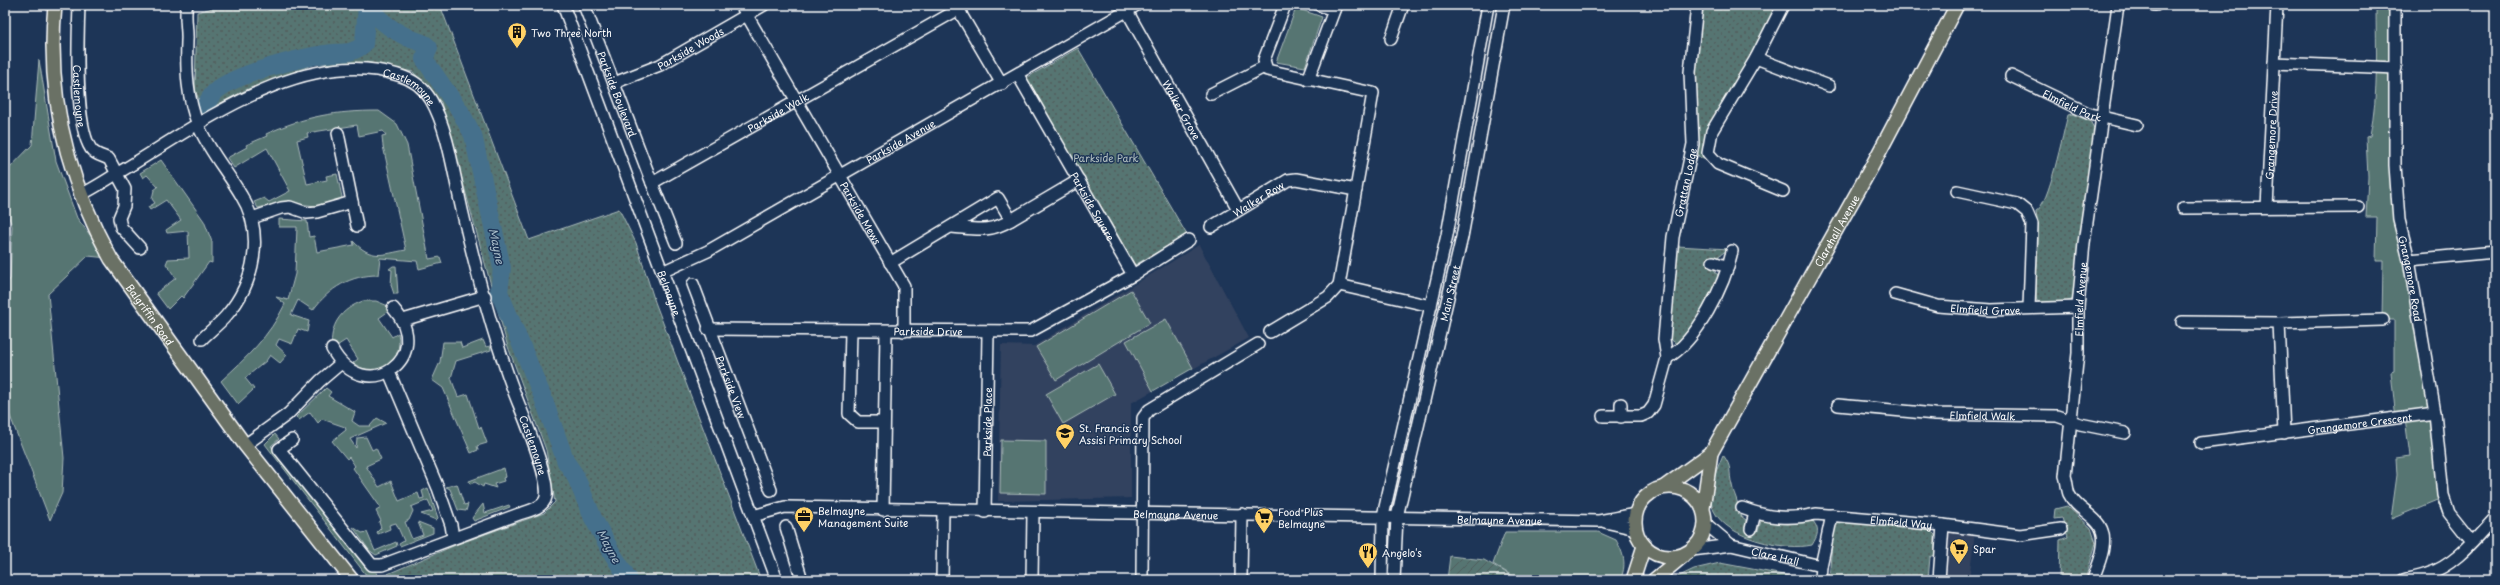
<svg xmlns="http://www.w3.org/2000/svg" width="2500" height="585" viewBox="0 0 2500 585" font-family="'Playpen Sans',sans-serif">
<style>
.built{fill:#33425f}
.grass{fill:#567472;stroke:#aabab8}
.park{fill:url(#park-dots);stroke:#aabab8}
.garden{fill:url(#garden-furrows);stroke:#aabab8}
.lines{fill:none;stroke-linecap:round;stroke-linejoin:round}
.river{stroke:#45708c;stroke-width:18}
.minor-casing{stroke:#fff;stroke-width:14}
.major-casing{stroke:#fff;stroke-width:16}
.minor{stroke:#1d3557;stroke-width:11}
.major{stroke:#6b7165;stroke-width:13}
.labels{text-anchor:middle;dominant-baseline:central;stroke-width:3;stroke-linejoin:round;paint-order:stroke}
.poi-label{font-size:10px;fill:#fff;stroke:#1d3557;text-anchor:start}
.street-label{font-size:10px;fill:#fff;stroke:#1d3557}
.park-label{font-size:10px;fill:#b3c0c0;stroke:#1d3557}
.water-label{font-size:11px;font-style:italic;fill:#abbfcb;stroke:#1d3557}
</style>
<defs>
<pattern id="park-dots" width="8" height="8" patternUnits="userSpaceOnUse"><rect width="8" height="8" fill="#567472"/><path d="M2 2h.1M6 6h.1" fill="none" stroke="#505c5b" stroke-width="1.8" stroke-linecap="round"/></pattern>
<pattern id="garden-furrows" width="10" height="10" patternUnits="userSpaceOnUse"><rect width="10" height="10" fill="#567472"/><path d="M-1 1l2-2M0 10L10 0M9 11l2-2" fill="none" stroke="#505c5b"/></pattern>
</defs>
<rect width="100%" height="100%" fill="#1d3557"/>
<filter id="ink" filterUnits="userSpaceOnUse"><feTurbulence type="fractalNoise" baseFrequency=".025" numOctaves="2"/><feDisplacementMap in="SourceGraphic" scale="8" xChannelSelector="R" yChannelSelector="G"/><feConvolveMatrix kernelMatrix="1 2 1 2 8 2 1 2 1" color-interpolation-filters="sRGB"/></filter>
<g filter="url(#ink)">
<g class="built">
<path d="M1199 245 1249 338 1131 403V498L998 501 1001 345 1034 346Z"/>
<path d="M1952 530 1975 531 1969 580H1944L1949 534Z"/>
</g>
<g class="grass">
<path d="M2376 5H2389L2395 165 2440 455 2453 518 2448 522 2443 515 2437 500 2391 519 2397 475 2396 458 2410 456 2405 419H2396L2391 372 2394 371V320H2382L2383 261H2376L2377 217H2366L2368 177 2366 137 2370 136C2379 93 2376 48 2376 5Z"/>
<path d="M1296 8 1322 17 1305 67 1276 62Z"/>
<path d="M39 60 56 161 77 218 108 258 88 256 48 294 64 458 62 493 50 520 5 403V286L10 279 12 226 5 206V173L32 145Z"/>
<path d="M379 111 397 124 407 145 429 259 440 257 442 263 419 269 417 261 380 258 378 275C351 275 329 288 313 310L298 300 291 315 309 321 307 332 298 329 292 344 279 339 276 345 287 355 280 363 270 355 266 361 245 378 254 389 238 404 221 381C247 357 269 337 285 304L276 297 288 300 295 274 297 227H279V219L307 221 309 237 314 236 317 252 354 245 353 241C372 261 383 254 406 250L383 146 382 136 386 135 383 131 359 136 357 125 307 133 308 137 297 140 307 184 327 180 326 176 337 174 342 197 340 201 316 206 282 202 258 208 254 202 264 198 269 202 290 191 267 148 234 168 227 158 247 147 246 145 267 136 266 134C305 116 336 111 379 111Z"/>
<path d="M161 160 204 221 212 242V263L209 262 183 298 181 296 168 309 156 293 176 278 166 264 168 259 189 258 188 231 167 233 166 230 181 220 166 200 150 210 148 207 155 203 152 199 154 190 158 187 147 175 143 178 140 173Z"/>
<path d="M393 266H396L398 294H394L391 285 392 270 389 269Z"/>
<path d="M1131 290 1150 323 1056 380 1036 347Z"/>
<path d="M363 301H376L393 308 379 318 392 337 398 333C404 363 379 382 353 363L358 359 346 340 332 349C329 325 341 309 363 301Z"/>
<path d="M1166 319 1193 368 1153 391 1126 341Z"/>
<path d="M483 340 486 347 490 346 491 350 456 361 451 378 458 397 468 394 479 428 481 427 487 443 477 446 478 450 471 453 443 388 432 380 440 362 443 342H460L462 348Z"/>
<path d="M1098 364 1115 394 1063 424 1046 394Z"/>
<path d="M326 388 331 392 328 396 355 412 352 421 359 426H370L377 418 386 423 350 439 356 448 357 438 366 437 372 450 376 448 381 459 366 466 379 487 391 481 399 501 418 493 420 499 424 498 422 491 428 488 438 518 436 520 421 514 433 511 428 500 411 507 413 511 409 520 405 522 412 539 423 535 418 522 433 528V533L400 546 399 544 404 541 396 523 389 525 390 529 378 534 377 532 381 528 379 522 381 521 376 511 381 508 353 468 355 466 349 457 347 459 332 441 346 430 345 427 322 419 318 423 310 412 299 420 296 417Z"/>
<path d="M275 434 279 439 271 446 337 527 365 567 377 571 376 580H370L265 444Z"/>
<path d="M1001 440 1046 441V494L1000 493Z"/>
<path d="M504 468 506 477 503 478 504 481 494 484 496 488 484 484 483 487 475 482 470 484 469 481Z"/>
<path d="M457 484 464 505 468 504 466 511 458 510 450 489 446 487Z"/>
<path d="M483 504 485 513 509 505 510 507 474 521 472 518Z"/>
<path d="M353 527 362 533 367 532 375 551 396 542 397 546 376 555 369 550Z"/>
<path d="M1505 532H1598L1616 540C1624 554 1627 565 1620 580H1519L1493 564Z"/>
</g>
<g class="park">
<path d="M225 5H440L529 240 619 209 636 243 655 302 761 580H384L383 576 458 544 544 513 555 502 546 450 507 344 441 102 413 72 366 62 315 64 248 89 203 112 195 89 197 12Z"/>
<path d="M1703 5H1778L1755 52 1709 128 1712 163 1699 157C1687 117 1698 47 1703 5Z"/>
<path d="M1078 48 1187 235 1135 265 1026 78Z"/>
<path d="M2072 114 2090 121 2095 130 2082 215 2075 298C2066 304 2046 305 2037 301L2036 297C2035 270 2041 237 2036 211 2049 206 2063 132 2068 115Z"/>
<path d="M1677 246 1729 249 1714 259 1713 268 1720 278 1690 331 1678 345 1669 338Z"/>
<path d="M1723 455C1733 468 1728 471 1732 485 1734 497 1740 501 1737 513L1746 520 1745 529 1758 531 1761 521 1788 524 1813 521C1820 530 1818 535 1812 545 1785 551 1728 539 1714 511 1706 494 1716 471 1723 455Z"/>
<path d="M2067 506 2091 528 2096 543 2085 580H2059L2060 540 2068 537 2062 518 2054 519 2055 509Z"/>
<path d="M1850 521 1931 531 1935 535V555L1930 557 1928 580H1829L1833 531 1838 522Z"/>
<path d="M1720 563 1805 579 1806 580H1671L1694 569Z"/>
</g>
<path class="garden" d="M1450 556 1484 560 1519 580H1447Z"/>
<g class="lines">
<g class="river">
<path d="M369 5C377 20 394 31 409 38 415 41 425 42 429 48L424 59 460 111 473 135 502 268 499 292 542 395 566 462 575 475 593 518 612 553 629 580"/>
<path d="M203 109C207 103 211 95 216 91 235 74 299 58 325 54 341 51 351 56 364 44L367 5"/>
</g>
<g class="minor-casing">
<g id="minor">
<path id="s1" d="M79 5C78 36 74 124 91 149 95 155 103 156 109 159L125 189 124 206 119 218 121 227 140 248"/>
<path d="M187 5C184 15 188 30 187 41 186 71 187 97 198 125 209 151 227 171 241 195 265 233 255 283 226 316 219 324 210 331 202 339"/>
<path id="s2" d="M563 5 777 580"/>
<path id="s3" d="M584 5 652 183"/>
<path id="s4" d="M741 5 904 286V331"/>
<path d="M958 5 962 16 1002 84"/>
<path d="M1285 5 1264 60 1267 70 1373 93 1339 285"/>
<path d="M1319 5 1334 10"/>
<path d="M1783 5 1756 58 1712 131 1708 153 1718 164 1783 191"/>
<path d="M2154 5H2156"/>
<path id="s5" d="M2395 5V165L2399 220 2409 260 2435 413 2443 495 2449 513 2472 542"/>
<path id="s6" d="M1127 11 1238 209"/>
<path d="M1391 39 1403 5"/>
<path d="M1756 58 1829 86"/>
<path d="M2274 63 2396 68"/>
<path id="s7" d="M1018 75 1133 275"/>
<path id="s8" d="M2011 76 2090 114 2137 125"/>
<path d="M1308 80 1336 5"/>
<path id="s9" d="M614 83 660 65 764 5"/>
<path d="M1211 94 1264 67"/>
<path d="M338 133 357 226"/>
<path d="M1957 191 2017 204 2027 212 2032 224 2029 308"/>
<path id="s10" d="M80 195C95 188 109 178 123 170 200 124 304 45 398 75 412 79 424 88 431 100 448 129 454 176 462 210 476 271 492 333 514 392 522 413 550 477 546 497 544 508 528 511 519 514L382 565H372L279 449 292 440"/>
<path id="s11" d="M2267 207 2277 5"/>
<path d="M2183 208 2358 207"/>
<path d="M252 218 281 208 290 207 307 213 317 212 352 202"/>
<path d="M952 227C977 229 989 233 1011 220"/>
<path id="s12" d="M1211 227 1288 180 1296 179 1356 190"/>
<path id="s13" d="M676 243 652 183 959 9"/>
<path d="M2409 260 2495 252"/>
<path d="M1713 262 1728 267"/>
<path d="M890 263 998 198 1011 220 1079 180"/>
<path id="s14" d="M662 272 708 251 1137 5"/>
<path id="s15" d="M693 284 771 490"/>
<path id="s16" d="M1895 294 1938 306 1991 310 2078 307"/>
<path d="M403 320 485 296"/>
<path d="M2182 322 2279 323 2383 320"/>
<path d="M2279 323 2284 433"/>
<path id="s17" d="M708 329 1031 331 1133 275 1189 240"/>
<path d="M851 331 849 414 858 422H884"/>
<path d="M1270 332 1328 297 1339 285 1431 306"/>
<path d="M332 349C365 409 437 357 393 308"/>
<path d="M1667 358C1697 341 1725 285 1732 251"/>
<path d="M389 372 438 488 451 525 453 537"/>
<path d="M1621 404V417"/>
<path id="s18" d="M1838 405 1935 414 2057 416 2080 424 2125 433"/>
<path id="s19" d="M1603 416H1641L1648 413 1654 405 1667 358 1664 339 1673 237 1693 144 1690 72 1697 5"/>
<path id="s20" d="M2201 443 2435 413"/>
<path d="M245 445 288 414 320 381 340 364"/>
<path id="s21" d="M1742 508C1768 518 1790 520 1816 514L1943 525 2020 535 2061 529"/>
<path d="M883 510 886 331"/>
<path id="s22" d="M985 512 988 333"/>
<path id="s23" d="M753 516 785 507 1599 521 1636 514"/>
<path d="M1605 522 1636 529"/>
<path d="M1706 524 1731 545"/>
<path d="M786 527 802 580"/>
<path d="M1751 529 1755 513"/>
<path id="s24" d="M1692 550 1731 545 1821 566"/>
<path d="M942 580 943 511"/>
<path d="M1032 580 1033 513"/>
<path d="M1142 580 1143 418 1149 410 1258 344"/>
<path d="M1241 580 1242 514"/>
<path d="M1382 580 1383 516 1447 235 1488 5"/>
<path id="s25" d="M1394 580 1397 517 1462 237 1504 5"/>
<path d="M1820 580 1821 566 1832 515"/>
<path d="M1939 580 1943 525"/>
<path id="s26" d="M2093 580C2096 569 2102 558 2103 547 2108 516 2079 515 2069 494 2067 489 2067 481 2065 476L2078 353V307L2084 243 2118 5"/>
<path d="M2403 580C2411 578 2419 577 2427 574 2455 566 2476 538 2495 518"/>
</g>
</g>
<g class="major-casing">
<g id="major">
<path id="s27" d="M55 5C46 96 67 179 111 259L245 445 352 580"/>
<circle cx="1670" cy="522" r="35"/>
<path d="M1664 487 1711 453"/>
<path id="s28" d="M1703 508 1711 453 1872 166 1957 5"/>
<path d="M1633 580 1644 546"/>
<path d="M1654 580 1683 556"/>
</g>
</g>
<use href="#minor" class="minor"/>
<use href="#major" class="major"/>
</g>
</g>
<defs>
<g id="building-pin" transform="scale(1)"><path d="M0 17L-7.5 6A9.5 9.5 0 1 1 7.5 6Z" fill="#ffd166" stroke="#1d3557"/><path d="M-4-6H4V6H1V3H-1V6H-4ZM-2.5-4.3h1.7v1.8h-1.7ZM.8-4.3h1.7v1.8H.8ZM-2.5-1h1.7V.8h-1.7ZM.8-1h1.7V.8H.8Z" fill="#111"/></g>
<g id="school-pin" transform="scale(1)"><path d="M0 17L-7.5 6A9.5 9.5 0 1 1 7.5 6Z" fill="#ffd166" stroke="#1d3557"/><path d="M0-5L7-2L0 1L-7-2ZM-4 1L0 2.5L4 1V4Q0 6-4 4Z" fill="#111"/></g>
<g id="office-pin" transform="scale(1)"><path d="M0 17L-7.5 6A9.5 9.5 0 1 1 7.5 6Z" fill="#ffd166" stroke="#1d3557"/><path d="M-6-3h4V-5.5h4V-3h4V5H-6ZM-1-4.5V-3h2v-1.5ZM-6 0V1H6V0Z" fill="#111"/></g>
<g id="supermarket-pin" transform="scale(1)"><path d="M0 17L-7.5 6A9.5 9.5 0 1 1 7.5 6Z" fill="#ffd166" stroke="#1d3557"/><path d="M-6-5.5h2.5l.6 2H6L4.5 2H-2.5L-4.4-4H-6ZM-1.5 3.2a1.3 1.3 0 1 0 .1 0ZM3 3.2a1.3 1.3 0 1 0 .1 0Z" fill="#111"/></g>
<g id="restaurant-pin" transform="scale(1)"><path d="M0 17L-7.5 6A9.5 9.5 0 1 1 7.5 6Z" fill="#ffd166" stroke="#1d3557"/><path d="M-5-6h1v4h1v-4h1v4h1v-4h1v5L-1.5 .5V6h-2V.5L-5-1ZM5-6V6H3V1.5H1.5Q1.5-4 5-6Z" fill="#111"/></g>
</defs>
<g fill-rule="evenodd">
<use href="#building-pin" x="517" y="32"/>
<use href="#school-pin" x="1065" y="433"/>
<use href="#office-pin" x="804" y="516"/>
<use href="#supermarket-pin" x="1264" y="517"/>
<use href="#supermarket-pin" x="1959" y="548"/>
<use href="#restaurant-pin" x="1368" y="552"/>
</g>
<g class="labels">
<g class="poi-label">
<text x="531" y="32">Two Three North</text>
<text x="1079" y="427">St. Francis of<tspan x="1079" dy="12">Assisi Primary School</tspan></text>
<text x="818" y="510">Belmayne<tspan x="818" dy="12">Management Suite</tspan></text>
<text x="1278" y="511">Food Plus<tspan x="1278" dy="12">Belmayne</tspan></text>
<text x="1973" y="548">Spar</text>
<text x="1382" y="552">Angelo's</text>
</g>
<g class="street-label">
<text stroke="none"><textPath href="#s9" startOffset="84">Parkside Woods</textPath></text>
<text stroke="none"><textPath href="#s10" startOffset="366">Castlemoyne</textPath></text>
<text stroke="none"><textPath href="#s3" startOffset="95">Parkside Boulevard</textPath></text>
<text stroke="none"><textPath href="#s1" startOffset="91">Castlemoyne</textPath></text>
<text stroke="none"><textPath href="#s8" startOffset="68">Elmfield Park</textPath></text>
<text stroke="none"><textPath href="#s6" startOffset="113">Walker Grove</textPath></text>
<text stroke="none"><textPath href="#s13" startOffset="209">Parkside Walk</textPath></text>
<text stroke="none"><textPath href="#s11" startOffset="72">Grangemore Drive</textPath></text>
<text stroke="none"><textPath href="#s14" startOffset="272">Parkside Avenue</textPath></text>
<text stroke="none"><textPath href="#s19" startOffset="282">Grattan Lodge</textPath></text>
<text stroke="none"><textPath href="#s12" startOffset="55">Walker Row</textPath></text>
<text stroke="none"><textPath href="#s7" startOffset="151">Parkside Square</textPath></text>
<text stroke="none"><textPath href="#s4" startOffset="240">Parkside Mews</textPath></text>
<text stroke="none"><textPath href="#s28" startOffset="311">Clarehall Avenue</textPath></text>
<text stroke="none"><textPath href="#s5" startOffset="275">Grangemore Road</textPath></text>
<text stroke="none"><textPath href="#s2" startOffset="307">Belmayne</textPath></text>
<text stroke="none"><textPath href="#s25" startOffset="293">Main Street</textPath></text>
<text stroke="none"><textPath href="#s26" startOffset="297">Elmfield Avenue</textPath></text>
<text stroke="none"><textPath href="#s16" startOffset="92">Elmfield Grove</textPath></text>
<text stroke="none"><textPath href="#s27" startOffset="332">Balgriffin Road</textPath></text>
<text stroke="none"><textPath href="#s17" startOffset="220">Parkside Drive</textPath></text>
<text stroke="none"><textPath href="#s15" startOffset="110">Parkside View</textPath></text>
<text stroke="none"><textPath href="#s18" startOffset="145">Elmfield Walk</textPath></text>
<text stroke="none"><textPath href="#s22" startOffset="90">Parkside Place</textPath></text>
<text stroke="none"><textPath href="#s20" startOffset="160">Grangemore Crescent</textPath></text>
<text stroke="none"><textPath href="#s10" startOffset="753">Castlemoyne</textPath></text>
<text stroke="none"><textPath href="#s23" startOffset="424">Belmayne Avenue</textPath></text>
<text stroke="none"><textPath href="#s23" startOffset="748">Belmayne Avenue</textPath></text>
<text stroke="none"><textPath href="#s21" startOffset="161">Elmfield Way</textPath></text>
<text stroke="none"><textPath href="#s24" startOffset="85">Clare Hall</textPath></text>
</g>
<g class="park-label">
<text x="1106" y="157">Parkside Park</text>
</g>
<g class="water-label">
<text transform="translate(497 246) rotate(78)">Mayne</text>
<text transform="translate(609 546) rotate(62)">Mayne</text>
</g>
</g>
<rect width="2500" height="585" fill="none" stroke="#1d3557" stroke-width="20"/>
<rect x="10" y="10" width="2480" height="565" fill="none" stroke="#fff" stroke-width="1.5" filter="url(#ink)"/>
</svg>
